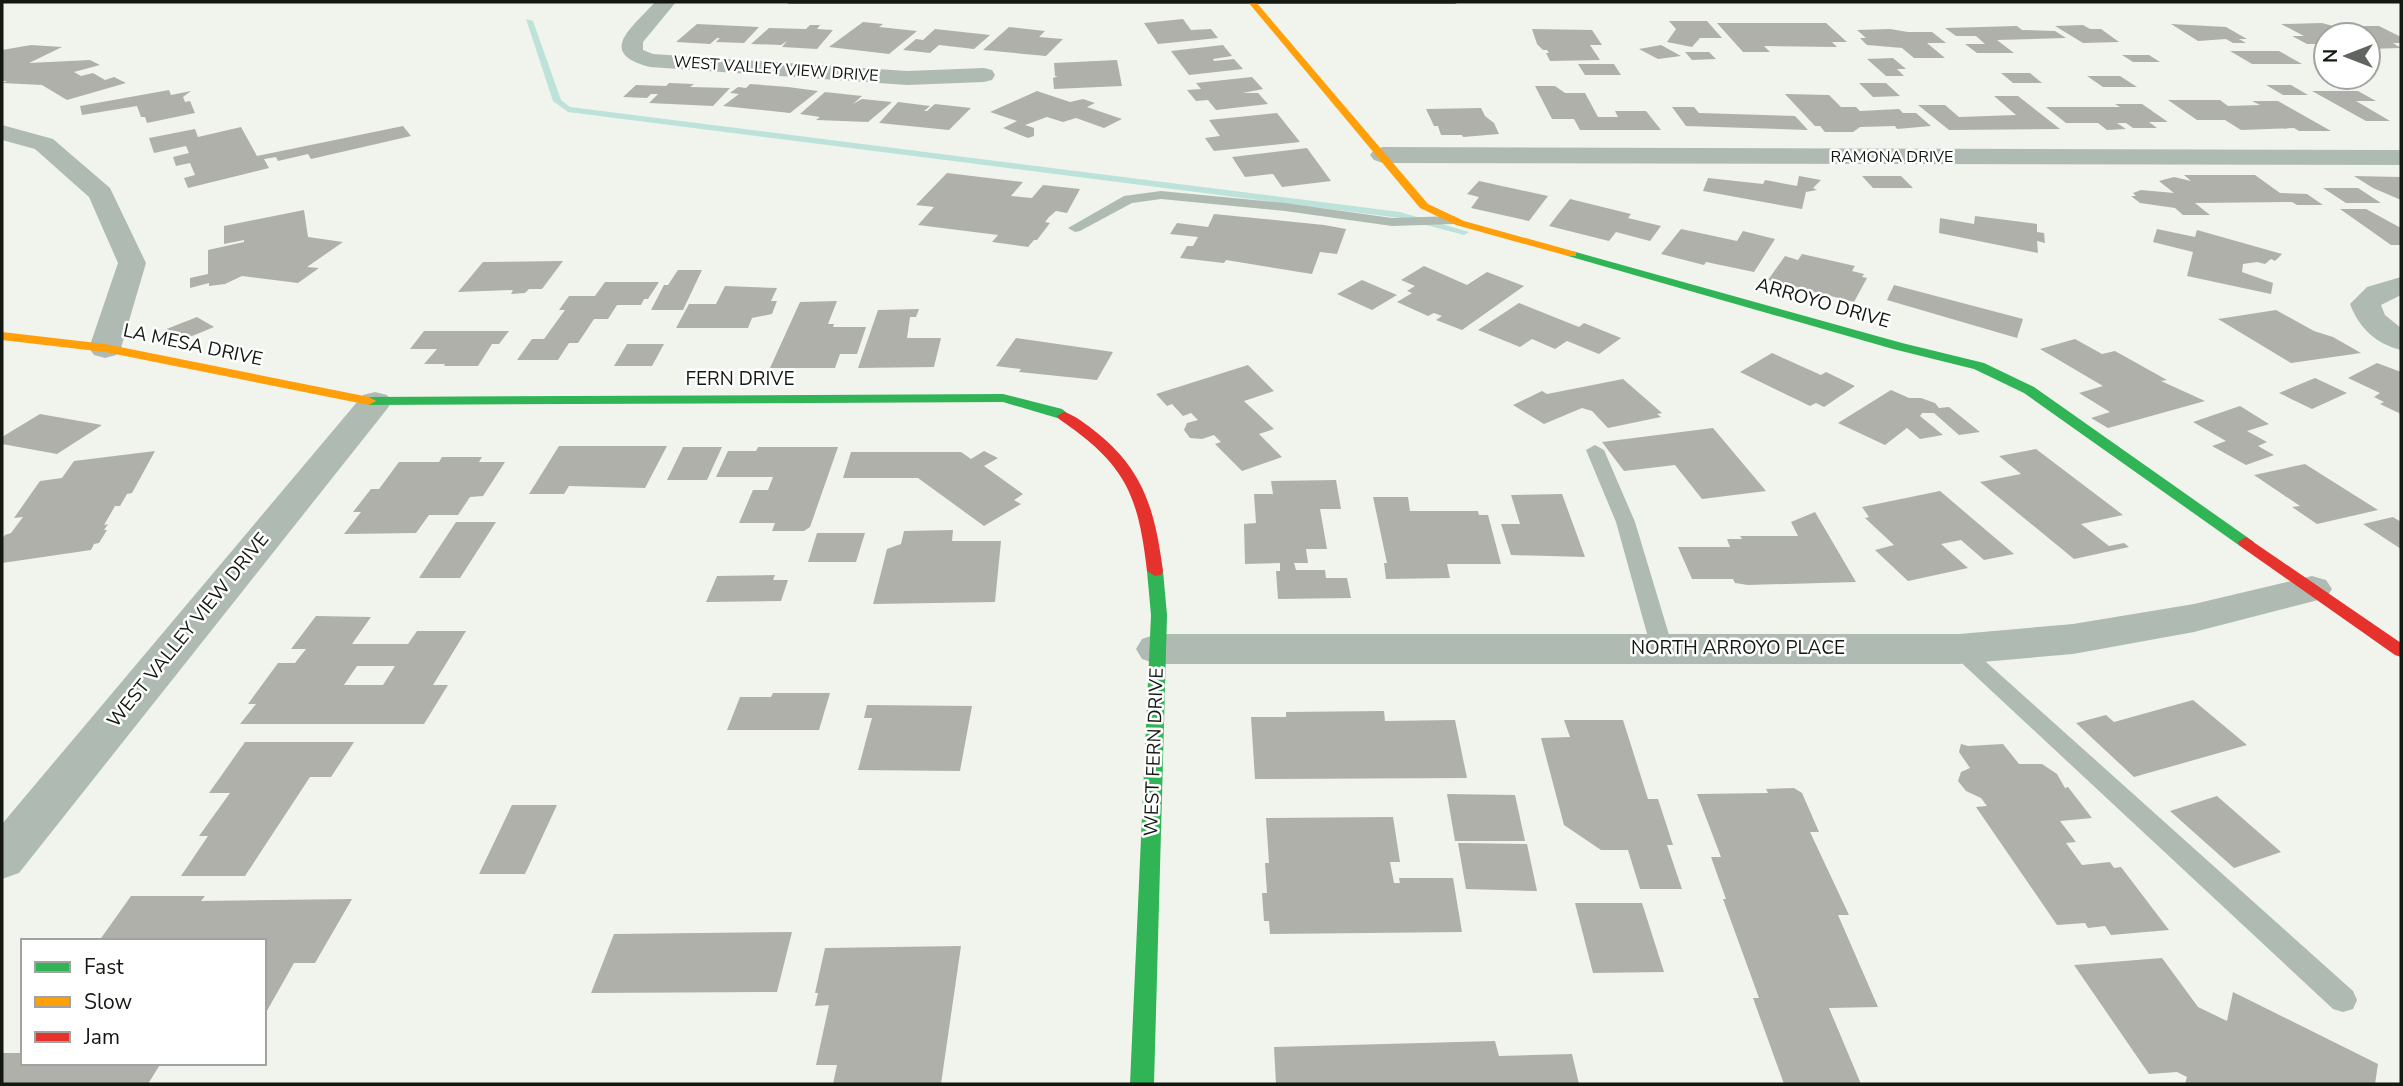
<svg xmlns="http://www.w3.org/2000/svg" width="2403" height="1086" viewBox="0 0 2403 1086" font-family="'Nunito Sans',sans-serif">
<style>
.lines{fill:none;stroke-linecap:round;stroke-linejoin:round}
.stream{fill:#bce2d9;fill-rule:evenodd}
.building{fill:#afb0aa;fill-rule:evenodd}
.lane{fill:#afbbb2;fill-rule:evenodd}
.street{fill:#afbbb2;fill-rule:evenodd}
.fast{fill:#30b455;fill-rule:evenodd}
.slow{fill:#ff9f0a;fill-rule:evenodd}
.jam{fill:#e5322d;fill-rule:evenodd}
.labels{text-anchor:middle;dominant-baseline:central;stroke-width:5;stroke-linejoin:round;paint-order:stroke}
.far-street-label{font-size:16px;fill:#141812;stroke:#fff}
.street-label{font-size:19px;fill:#141812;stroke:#fff}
</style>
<rect width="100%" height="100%" fill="#f0f4ec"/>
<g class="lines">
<path class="stream" d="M526 19 533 21 561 100 570 107 1400 212 1469 232 1464 235 1400 218 568 112 553 101Z"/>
</g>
<g class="building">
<path d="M1183 19 1191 30 1211 29 1218 38 1158 44 1144 23Z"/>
<path d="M1669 21H1707L1722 38H1700L1692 47 1667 42 1676 29Z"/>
<path d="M863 22 883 24 879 27 917 31 889 54 829 47Z"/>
<path d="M1717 23H1826L1847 42H1832L1837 47 1764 46 1770 52H1743Z"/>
<path d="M2322 23 2333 26H2379L2401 37V43H2393L2401 48 2368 49V35H2326V44H2307L2292 36H2304L2281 24Z"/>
<path d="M697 24 759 27 744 43 716 42 720 38H717L710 44 676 42Z"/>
<path d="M2171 24 2226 27 2247 39H2239L2246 43H2233L2226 39 2198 41Z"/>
<path d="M810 25H820L817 29 833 30 817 49 782 47 787 41 781 45 751 44 769 28 806 29Z"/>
<path d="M2083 25 2090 29H2101L2119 42 2083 43 2055 26Z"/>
<path d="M2017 26 2022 30 2055 31 2066 38 1997 40 2014 53H1977L1965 44H1985L1976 36H1956L1945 28Z"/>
<path d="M1009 27 1045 31 1039 37 1063 39 1046 56 983 50Z"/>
<path d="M935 29 990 35 974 49 939 45 930 53 903 50 916 39 923 40Z"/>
<path d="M1532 29 1592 30 1602 45H1590L1600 60 1550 61 1546 53H1549L1547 50H1543L1537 44Z"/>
<path d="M1890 29 1908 32H1932L1946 43H1927L1945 58H1914L1902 48 1867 45 1860 38H1866L1857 30Z"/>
<path d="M31 45 62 47 29 63 90 60 100 65 74 72 81 76 93 73 105 80 114 77 126 83 67 100 42 85 2 83 7 81H2V50Z"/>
<path d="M1223 45 1232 56 1213 59 1214 61 1234 59 1243 69 1189 75 1171 51Z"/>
<path d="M1661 45 1681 56 1658 59 1639 49Z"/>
<path d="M2230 51H2279L2302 64H2252Z"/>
<path d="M1685 52H1709L1716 59 1692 60Z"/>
<path d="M2122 55H2149L2160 62H2133Z"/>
<path d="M1893 58 1906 69H1897L1904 76H1886L1867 59Z"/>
<path d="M1117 60 1122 86 1054 89 1053 78 1058 76H1055L1054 63Z"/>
<path d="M1578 64H1614L1621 75H1585Z"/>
<path d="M2001 73H2030L2042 83H2013Z"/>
<path d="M2087 76H2120L2137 87H2103Z"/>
<path d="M1252 77 1263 89 1243 93H1258L1268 104 1216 110 1208 100 1196 101 1187 90 1201 89 1196 83Z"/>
<path d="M669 83 694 84 690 87 730 88 713 106 649 103 658 94H651L647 98 623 97 636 85 666 86Z"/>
<path d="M1859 83H1886L1900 96 1873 97Z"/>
<path d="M750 84 788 87 818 91 790 113 723 106 739 94 730 93 738 87 746 88Z"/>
<path d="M2266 85H2291L2308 95H2283Z"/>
<path d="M1535 86H1555L1565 93H1585L1598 117H1618L1615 111H1646L1661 130H1580L1574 119H1552Z"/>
<path d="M169 90 171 95 191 91 183 97 185 102 190 101 195 113 147 123 145 117H141L137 106 82 115 80 106Z"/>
<path d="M1037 91 1070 102 1083 99 1095 103 1087 107 1122 119 1104 128 1076 118 1063 122 1047 117 1025 125 1034 128V136L1028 138 1003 128 1017 121 990 112Z"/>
<path d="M2312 91H2358L2376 101H2356L2390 121H2366Z"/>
<path d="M825 92 862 96 853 104 862 99 892 102 868 122 816 120 820 117 800 114Z"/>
<path d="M1785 94 1829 95 1841 107H1856L1860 111 1899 109 1903 113H1916L1931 126 1897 129 1895 126 1860 127 1853 132H1825L1820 126H1815Z"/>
<path d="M1994 96H2018L2060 129 1949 130 1918 105H1945L1959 117 2016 115Z"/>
<path d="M2168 100H2220L2228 106 2260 105 2252 101H2278L2331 131H2299L2294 128 2241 130 2225 120H2197Z"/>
<path d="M898 102 930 106 924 111H927L935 104 971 108 949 130 879 123Z"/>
<path d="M2115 104H2142L2168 122H2149L2157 128H2133L2126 123H2117L2126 129 2107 130 2098 123H2066L2046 107H2120Z"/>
<path d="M1672 107H1694L1699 113 1795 116 1808 130 1686 126Z"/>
<path d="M1481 108 1485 116 1494 123 1499 134 1463 137 1462 135H1441L1438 126H1434L1426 109Z"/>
<path d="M1277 113 1300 142 1214 151 1205 138 1220 136 1209 120Z"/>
<path d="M403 126 411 136 311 159 308 154 278 161 276 157 264 159 269 168 188 188 184 178 195 175 190 163 176 166 173 157 189 153 186 146 154 153 149 138 195 129 198 137 241 127 257 156Z"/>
<path d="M1307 148 1331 181 1282 187 1273 174 1245 177 1232 157Z"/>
<path d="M947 173 1023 182 1011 196 1032 198 1043 185 1080 189 1067 213 1056 211 1049 217 1045 222 1050 223 1037 240H1034L1028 247 992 242 998 235 918 225 934 207 916 205Z"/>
<path d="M2184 175H2255L2280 193 2307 194 2323 205H2297L2292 202 2195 203 2210 215H2183L2175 208 2140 203 2131 196H2136L2133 193 2141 190 2174 193 2159 181 2174 177 2191 181Z"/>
<path d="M1799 176 1821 180 1813 188 1817 190 1806 192 1802 209 1703 191 1708 178 1763 184 1765 180 1797 186Z"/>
<path d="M1862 176H1901L1913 188H1873Z"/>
<path d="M2354 176 2400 177 2401 200 2373 188Z"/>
<path d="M1479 181 1548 196 1529 221 1471 208 1479 197 1467 194Z"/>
<path d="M2323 188H2358L2381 203H2346Z"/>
<path d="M1570 199 1631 214 1628 218 1661 226 1650 241 1616 232 1609 241 1549 226Z"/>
<path d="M2340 209H2366L2401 228V245H2391Z"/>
<path d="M304 210 308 237 343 242 307 267 319 268 298 283 242 276 225 284 209 286V283L190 288V278L208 274V250L244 242V240L224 244V226Z"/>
<path d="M1214 214 1324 225 1346 229 1337 254 1320 252 1312 274 1226 260 1224 263 1180 258 1187 246H1193L1198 237 1170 234 1177 223 1208 227Z"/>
<path d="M1975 216 2037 224V232L2044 233 2045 243 2037 241 2038 253 1939 233 1940 218 1974 224Z"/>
<path d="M1681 229 1737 241 1743 231 1775 239 1754 272 1706 262 1704 265 1661 254Z"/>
<path d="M2157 229 2195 237 2197 230 2282 254 2275 261 2271 259 2265 264 2257 262 2243 264 2242 272 2273 283 2271 294 2187 276 2193 252 2153 242Z"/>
<path d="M1802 254 1855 266 1852 271 1864 274 1862 277 1867 278 1854 302 1768 280 1785 256 1798 260Z"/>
<path d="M563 261 542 289H529L525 293 511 294 513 290 458 292 483 262Z"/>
<path d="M1424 266 1467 285 1487 272 1524 286 1462 330 1436 320 1442 316 1434 313 1428 316 1397 302 1412 293 1407 291 1415 286 1401 280Z"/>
<path d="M678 270H702L683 310H651L664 285H668Z"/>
<path d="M1362 280 1397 295 1372 310 1337 294Z"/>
<path d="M605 282H659L648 299H644L641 305H617L608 319H594L578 343H569L558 360H517L532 339H544L565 310H559L569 296H595Z"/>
<path d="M1894 285 2023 319 2017 338 1887 300Z"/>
<path d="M725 286 777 288 771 301H777L772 314 752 318 748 328H676L689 304H716Z"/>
<path d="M837 301 828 324H834L833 327H866L857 354H840L835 368H770L800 302Z"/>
<path d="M1519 303 1579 327 1584 323 1621 338 1599 354 1567 341 1555 349 1532 339 1520 347 1478 330Z"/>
<path d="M919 309 916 317H910L907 338H941L934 367 858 368 878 310Z"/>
<path d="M2276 310 2314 331 2333 337 2361 353 2291 363 2218 319Z"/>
<path d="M197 317 214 327 180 341 164 330Z"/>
<path d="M424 331H509L499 344H492L478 366H444L445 364H424L437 349H410Z"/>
<path d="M1016 338 1113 352 1097 380 1019 372 1021 369 996 366Z"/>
<path d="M2075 339 2102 354 2115 351 2167 380 2161 381 2205 401 2108 428 2091 418 2110 412 2079 393 2103 386 2040 349Z"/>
<path d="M627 344H664L652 366H614Z"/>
<path d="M1772 353 1821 375 1826 372 1855 386 1824 407 1816 403 1810 406 1740 372Z"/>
<path d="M2377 363 2401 372V414L2380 404 2384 402 2374 397 2380 393 2348 378Z"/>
<path d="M1248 365 1274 391 1244 401 1274 429 1259 434 1282 457 1242 471 1215 444 1221 442 1214 435 1202 439 1190 438 1184 430 1187 423 1198 420 1191 413 1183 416 1172 404 1167 406 1156 394Z"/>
<path d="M2315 378 2347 393 2312 409 2279 393Z"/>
<path d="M1623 379 1662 413 1657 414 1661 417 1608 428 1592 411 1582 408 1544 424 1513 405 1542 391 1547 394Z"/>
<path d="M1891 390 1909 398H1921L1935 403 1939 408 1949 407 1980 432 1959 435 1934 413H1922L1920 416 1943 435 1920 439 1907 428 1885 445 1838 423Z"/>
<path d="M2240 406 2269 424 2247 431 2267 442 2258 446 2274 455 2246 465 2212 446 2226 441 2193 422Z"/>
<path d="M40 414 102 425 57 454 2 444V437Z"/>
<path d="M1713 428 1766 491 1702 499 1675 465 1624 471 1602 442Z"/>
<path d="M559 446H667L645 488 569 486 564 494H529Z"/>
<path d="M683 447H722L707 480H667Z"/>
<path d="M758 447H838L810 527 804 531H772L775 523H739L753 490H768L773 477H716L728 451H756Z"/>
<path d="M2036 449 2123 515 2081 524 2109 546 2124 543 2129 547 2074 559 1980 482 2021 474 1999 456Z"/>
<path d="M155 451 132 493 127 494 120 506H115L104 525 108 524 104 530H107L99 543 94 544 91 550 2 563V539L5 535 11 533 23 517 14 518 40 481 62 478 74 461Z"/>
<path d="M984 451 998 458 984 466 1023 494 1014 500 1021 504 984 526 918 478H843L851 452H961L971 459Z"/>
<path d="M442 457H482L479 462H505L483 496 470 497 458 515H429L416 533 344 534 361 512H353L371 489H379L399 462H439Z"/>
<path d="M2305 464 2378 510 2317 524 2292 507 2300 506 2254 475Z"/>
<path d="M1336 480 1341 509H1320L1327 549H1306L1308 563H1294L1296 570H1325L1326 578H1347L1351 598 1278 599 1276 571H1280V563L1245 564 1244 524 1256 523 1254 494H1273L1271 481Z"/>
<path d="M1940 491 2014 554 1984 560 1961 540 1941 544 1968 568 1908 581 1875 550 1894 545 1865 518 1869 517 1862 507Z"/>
<path d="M1562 494 1585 557 1511 555 1501 524H1520L1511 495Z"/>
<path d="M1373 497H1408L1410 511H1478L1479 515H1488L1501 564H1447L1450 578 1386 579 1384 563H1387Z"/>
<path d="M1815 512 1856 582 1748 585 1735 583 1733 579H1692L1678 547H1730L1727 539H1742L1740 536H1798L1791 522Z"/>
<path d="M2393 517 2401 522V549L2363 524Z"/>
<path d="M456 522H496L460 578H419Z"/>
<path d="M953 530 952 541H1001L995 602 873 604 887 549 901 544 904 531Z"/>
<path d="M817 533H865L856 562H808Z"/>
<path d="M775 575 773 580H788L781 601 706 602 717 576Z"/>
<path d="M316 616 371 617 352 644H408L417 631H466L433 685H448L424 724H240L256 704H248L278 663H295L306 649H291ZM357 666H395L383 685H344Z"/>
<path d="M773 693H830L819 730H727L740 697H771Z"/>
<path d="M2193 700 2247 745 2134 777 2076 723 2106 715 2114 722Z"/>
<path d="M867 705 972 706 960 771 858 770 872 718H864Z"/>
<path d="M1384 711 1385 721 1455 720 1467 778 1255 779 1251 717H1286V712Z"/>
<path d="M1564 720H1623L1648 799H1658L1673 845H1667L1682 889H1640L1628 850H1601L1564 825 1541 738 1570 737Z"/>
<path d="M245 742H354L331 777H310L245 876H181L208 836H199L230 793H209Z"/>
<path d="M1961 744 1968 746 2003 744 2019 764H2042L2057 774 2065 788 2068 787 2092 818 2060 821 2076 842 2066 843 2082 865 2110 862 2114 868 2121 867 2169 930 2111 935 2105 926 2088 928 2085 923 2057 925 1976 807 1987 806 1981 798 1966 791 1958 781 1961 772 1970 768 1959 752Z"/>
<path d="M1794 788 1802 793 1819 832H1810L1849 915H1838L1878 1007 1829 1008 1861 1084H1784L1753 998H1759L1723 899H1726L1711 857H1721L1697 794 1768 793 1766 789Z"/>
<path d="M1447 794 1515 795 1525 841H1455Z"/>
<path d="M2217 796 2281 852 2234 868 2170 811Z"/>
<path d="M512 805H557L525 874H479Z"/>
<path d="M1393 817 1400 862H1390L1394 883H1400L1399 878H1453L1462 932 1270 934 1269 921H1264L1262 893H1267L1265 863H1269L1266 818Z"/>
<path d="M1458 843 1527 844 1537 891 1466 889Z"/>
<path d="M131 896H205L201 901 352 899 315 963H294L264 1016V941H99Z"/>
<path d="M1575 903H1642L1664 972 1593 973Z"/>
<path d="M792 932 777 992 591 993 614 934Z"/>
<path d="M961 946 941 1084H833L837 1065H816L829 1005 815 1006 818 993H815L825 948Z"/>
<path d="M2162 958 2198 1007 2227 1021 2233 992 2378 1064 2375 1084H2185L2187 1077 2177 1072 2149 1074 2074 965Z"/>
<path d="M1495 1041 1499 1056 1572 1054 1579 1084H1276L1274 1047Z"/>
<path d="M2 1053H23V1063H161L148 1084H2Z"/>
</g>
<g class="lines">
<g class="lane">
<path d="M1161 191 1285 203 1392 218 1454 216 1461 220 1454 224 1392 226 1285 211 1161 199 1132 203 1080 231 1075 232 1068 228 1124 196Z"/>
<path d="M1595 445 1604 450 1635 522 1673 648 1669 653 1662 655 1655 653 1651 648 1616 522 1586 450Z"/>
<path d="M1959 642 1966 644 2353 991 2357 1000 2353 1009 2343 1012 2333 1009 1952 654 1948 649 1952 644Z"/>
</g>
<g class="street">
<path d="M655 2H676L643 42V50L653 54 907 71 984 68 992 70 995 75 992 80 984 82 907 85 650 67C595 53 633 27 655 2Z"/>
<path d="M2 125 53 139 110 188 146 263 121 348 116 355 105 358 94 355 89 348 118 263 89 197 35 149 2 140Z"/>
<path d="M1383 147 2401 150V165L1383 163 1374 160 1370 155 1374 150Z"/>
<path d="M2401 277V295L2381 305 2385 315 2401 328V350C2376 344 2359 328 2350 304L2367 287Z"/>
<path d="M375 392 387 395 392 402 387 409 19 873 2 879V824L363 395Z"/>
<path d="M2312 576 2326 580 2332 589 2326 598 2194 632 2073 654 1959 664H1157L1142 659 1136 649 1142 639 1157 634H1959L2073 624 2194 604Z"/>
</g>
<g class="fast">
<path d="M785 2H1459L1455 4H789Z"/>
<path d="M1572 251 1902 343 1984 363 2034 387 2254 542 2252 546H2240L2024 393 1974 369 1893 349 1568 256 1566 254Z"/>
<path d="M1003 394 1062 409 1071 416 1064 420 1003 402 369 405 362 401 369 397Z"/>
<path d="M1155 566 1163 571 1167 615 1154 1084H1130L1151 615 1147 571Z"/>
</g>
<g class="slow">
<path d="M1248 2H1256L1428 204 1464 221 1576 252V256H1568L1456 225 1420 208Z"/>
<path d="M2 332 105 344 369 397 376 401 369 405 105 352 2 340Z"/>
</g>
<g class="jam">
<path d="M1064 412C1075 415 1087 425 1096 432 1145 471 1155 512 1163 571L1161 575 1155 576 1147 571C1138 493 1125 464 1059 419L1057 416Z"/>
<path d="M2246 537 2401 643V657L2395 655 2240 546 2238 542Z"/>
</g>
</g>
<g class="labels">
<g class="far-street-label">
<text transform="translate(776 69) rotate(4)">WEST VALLEY VIEW DRIVE</text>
<text x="1892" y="157">RAMONA DRIVE</text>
</g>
<g class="street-label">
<text transform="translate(1823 303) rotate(16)">ARROYO DRIVE</text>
<text transform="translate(193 345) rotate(12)">LA MESA DRIVE</text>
<text x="740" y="379">FERN DRIVE</text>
<text transform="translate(188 630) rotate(-51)">WEST VALLEY VIEW DRIVE</text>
<text x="1738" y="648">NORTH ARROYO PLACE</text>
<text transform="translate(1154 752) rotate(-88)">WEST FERN DRIVE</text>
</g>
</g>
<rect width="2403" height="1086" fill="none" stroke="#141812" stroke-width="7"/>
<rect x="21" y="939" width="245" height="126" fill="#ffffff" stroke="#a1a3a0" stroke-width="2"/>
<rect x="35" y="962" width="35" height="10" fill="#30b455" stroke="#a1a3a0" stroke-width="2"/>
<text x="84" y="974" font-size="21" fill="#141812">Fast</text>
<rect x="35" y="997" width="35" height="10" fill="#ff9f0a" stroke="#a1a3a0" stroke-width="2"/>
<text x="84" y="1009" font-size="21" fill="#141812">Slow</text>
<rect x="35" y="1032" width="35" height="10" fill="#e5322d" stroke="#a1a3a0" stroke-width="2"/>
<text x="84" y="1044" font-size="21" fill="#141812">Jam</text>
<g transform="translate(2347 56) rotate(270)"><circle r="33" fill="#ffffff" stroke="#a1a3a0" stroke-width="2"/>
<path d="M0-5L12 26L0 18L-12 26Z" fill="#61655e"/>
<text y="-10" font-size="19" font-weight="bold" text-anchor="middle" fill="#141812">N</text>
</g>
</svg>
